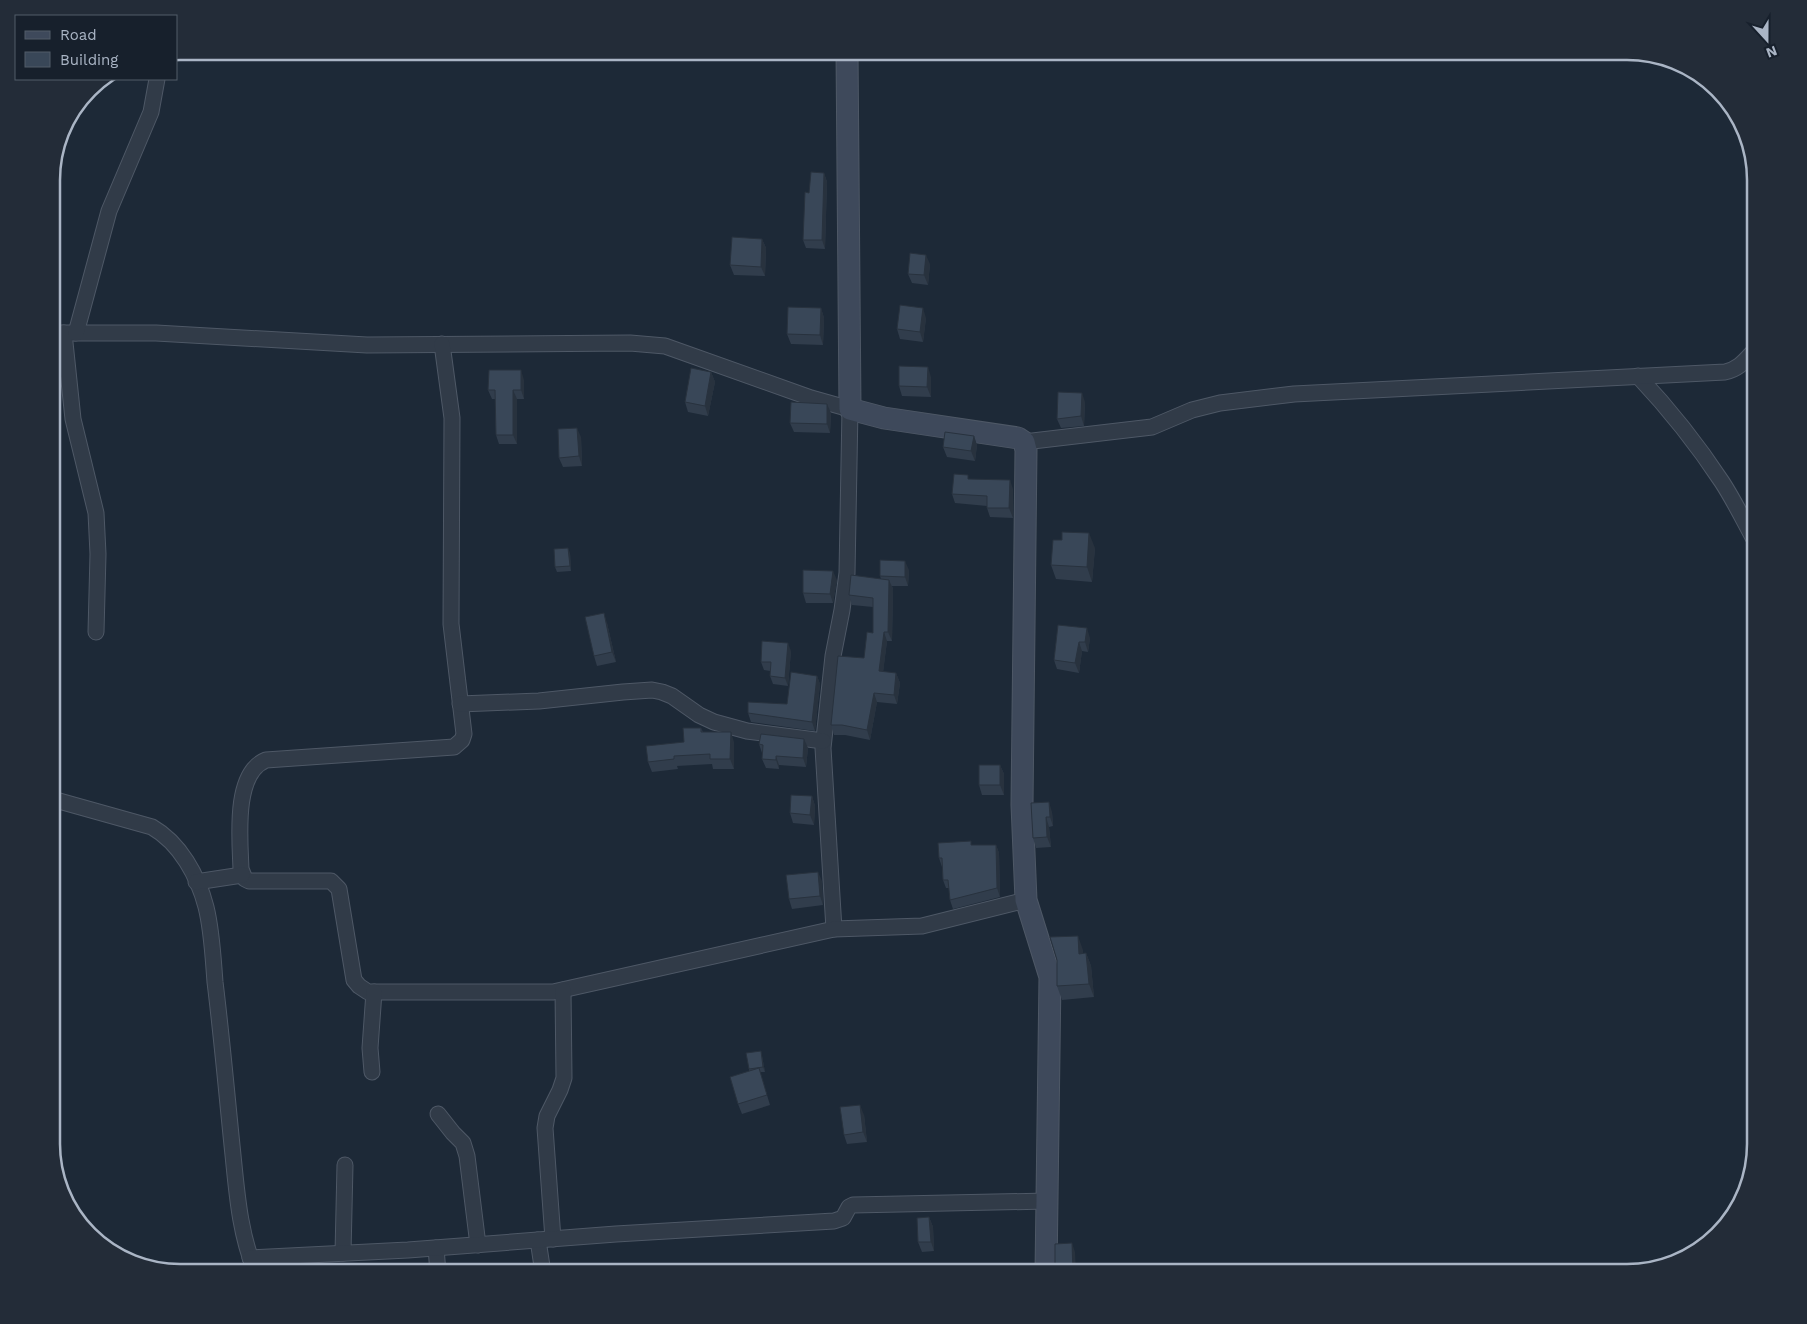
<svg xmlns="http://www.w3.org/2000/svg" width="1807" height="1324" viewBox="0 0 1807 1324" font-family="'Work Sans',sans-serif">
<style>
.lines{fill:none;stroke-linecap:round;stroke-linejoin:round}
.street-casing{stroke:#4e5866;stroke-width:17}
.secondary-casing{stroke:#4e5866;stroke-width:23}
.street{stroke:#313b48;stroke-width:15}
.secondary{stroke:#3e495b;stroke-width:21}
.wall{fill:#313d4c}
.shaded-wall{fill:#28323e}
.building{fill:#394758;stroke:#28323e}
.rim{fill:none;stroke:#aab5c5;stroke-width:2.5}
</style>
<rect width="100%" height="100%" fill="#1d2937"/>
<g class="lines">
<g class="street-casing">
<g id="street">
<path d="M52 333H156L367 345 630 343 665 346 811 398 850 409 847 573 842 610 833 656 823 748 834 929"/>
<path d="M64 333 73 419 96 513 98 554 96 632"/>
<path d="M76 333 109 211 151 112 157 79"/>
<path d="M442 344 452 418 451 624 464 734 462 740 454 747 266 760C233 773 240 840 241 869L245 879 249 881H331L339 889 354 980 359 986 368 992H553L834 929 922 926 1026 900"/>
<path d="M1638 376C1669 409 1697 444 1722 482 1735 502 1745 523 1756 543"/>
<path d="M1024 442 1152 427 1192 410 1220 403 1294 394 1725 372C1740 369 1746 359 1756 349"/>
<path d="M460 704 539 701 623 692 652 690 662 692 672 696 699 715 714 722 747 731 823 741"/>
<path d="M52 799 152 827C180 843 198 876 206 907 212 931 213 957 215 982 222 1039 227 1097 233 1155 237 1195 240 1235 256 1273"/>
<path d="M196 882 242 875"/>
<path d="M372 1072 370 1048 374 992"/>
<path d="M438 1114 453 1133 463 1143 467 1156 478 1245"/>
<path d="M553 1239 545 1128 547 1116 560 1090 564 1078 563 990"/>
<path d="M538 1240 543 1273"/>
<path d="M436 1248 438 1273"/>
<path d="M343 1253 345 1165"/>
<path d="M250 1258 408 1250 616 1234 834 1221 843 1218 849 1207 853 1205 1047 1201"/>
</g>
</g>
<g class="secondary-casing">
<path id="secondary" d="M847 51 850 409 884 418 1018 438 1024 442 1026 450 1022 805 1026 900 1050 977 1046 1273"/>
</g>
<use href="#street" class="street"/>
<use href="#secondary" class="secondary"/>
</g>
<g class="wall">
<path d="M824 173 827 182 825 249 806 248 803 240 809 193Z"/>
<path d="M762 239 766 248 765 276 734 275 730 265Z"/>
<path d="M930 264 928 285 912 283 908 274Z"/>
<path d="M821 308 824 318 823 345 791 344 787 334Z"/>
<path d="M926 318 923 342 900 339 897 329Z"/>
<path d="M711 372 715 382 708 416 688 412 685 402Z"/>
<path d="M931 377V397L902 396 899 386Z"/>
<path d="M524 380V399H517V444H499L496 435 495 399H492L488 390Z"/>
<path d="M1085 402 1084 426 1061 428 1057 419Z"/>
<path d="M831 413 830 433 794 432 790 423Z"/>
<path d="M974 436 977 445 975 461 947 457 943 447Z"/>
<path d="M581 437 582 466 563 467 559 458Z"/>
<path d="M969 479 1013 489V518L990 517 987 508V506L955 503 952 494Z"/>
<path d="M1095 548 1092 582 1056 579 1051 565Z"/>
<path d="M570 553 571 571 557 572 555 567Z"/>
<path d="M909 570 908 586H892L893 589 892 641H887L883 672 896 673 900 683 897 704 877 702 870 740 845 735H834L831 725 864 658 873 633V607L852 605 849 595 881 579 880 576Z"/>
<path d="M837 580 833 603H806L803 593Z"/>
<path d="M607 623 616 662 597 666 594 656Z"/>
<path d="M1058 625 1090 638 1088 652 1082 651 1079 673 1057 669 1054 660Z"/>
<path d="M791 651 788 686 773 684 770 676V671L764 670 761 662Z"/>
<path d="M817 676 820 684 815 731 751 722 748 713 787 704Z"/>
<path d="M701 728 703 732 734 742V769H713L712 764 677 766 678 769 652 772 648 762 684 742Z"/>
<path d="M759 744 808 748 806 767 779 765V769L766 768 762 759V753Z"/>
<path d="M1000 765 1004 774V795H982L979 785Z"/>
<path d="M812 796 815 806 814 825 793 823 790 813Z"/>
<path d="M1031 803 1052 812 1053 826 1049 827 1051 847 1036 848 1033 838Z"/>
<path d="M972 845H996L999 853 1000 897 953 909 950 900 949 888H946L943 880 942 866V867L939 858Z"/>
<path d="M822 881 823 905 792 909 789 899Z"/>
<path d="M1083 950V953H1086L1091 966 1094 997 1062 1000 1057 986Z"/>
<path d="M762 1056 765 1072H760L770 1105 742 1114 738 1104 749 1071V1069Z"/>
<path d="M864 1115 867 1142 847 1144 844 1135Z"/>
<path d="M929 1217 933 1227 934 1251 922 1252 918 1242Z"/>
</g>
<g class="shaded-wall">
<path d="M824 173 827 182 825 249 822 240Z"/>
<path d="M762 239 766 248 765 276 761 267Z"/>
<path d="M926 255 930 264 928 285 924 275Z"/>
<path d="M821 308 824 318 823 345 820 335Z"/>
<path d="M923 308 926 318 923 342 920 332Z"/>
<path d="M928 367 931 377V397L927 387Z"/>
<path d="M521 370 524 380V399L521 390Z"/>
<path d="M711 372 715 382 708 416 705 406Z"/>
<path d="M513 390 517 399V444L513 435Z"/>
<path d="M1082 393 1085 402 1084 426 1081 416Z"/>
<path d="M827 404 831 413 830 433 827 424Z"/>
<path d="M577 428 581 437 582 466 579 456Z"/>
<path d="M974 436 977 445 975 461 971 451Z"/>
<path d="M1010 480 1013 489V518L1009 508Z"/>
<path d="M1089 533 1095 548 1092 582 1087 567Z"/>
<path d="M568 548 570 553 571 571 570 566Z"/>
<path d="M905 561 909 570 908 586 905 577Z"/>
<path d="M833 571 837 580 833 603 830 594Z"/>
<path d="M889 580 893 589 892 641 888 632Z"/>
<path d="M604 613 607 623 616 662 612 652Z"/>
<path d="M1087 628 1090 638 1088 652 1085 642Z"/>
<path d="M884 632 887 641 882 681 879 671Z"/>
<path d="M1079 642 1082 651 1079 673 1075 663Z"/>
<path d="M788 643 791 651 788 686 785 678Z"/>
<path d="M896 673 900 683 897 704 894 695Z"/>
<path d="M817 676 820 684 815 731 812 722Z"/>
<path d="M874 693 877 702 870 740 867 730Z"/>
<path d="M731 732 734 742V769L730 759Z"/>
<path d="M804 739 808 748 806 767 803 758Z"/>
<path d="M776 756 779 765V769L776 760Z"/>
<path d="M1000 765 1004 774V795L1000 785Z"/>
<path d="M812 796 815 806 814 825 810 815Z"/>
<path d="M1049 802 1052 812 1053 826 1050 817Z"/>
<path d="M1046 817 1049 827 1051 847 1047 837Z"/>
<path d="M996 845 999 853 1000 897 997 888Z"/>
<path d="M818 872 822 881 823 905 820 896Z"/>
<path d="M1078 936 1083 950V967L1079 954Z"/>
<path d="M1086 953 1091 966 1094 997 1089 984Z"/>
<path d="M761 1051 762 1056 765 1072 763 1067Z"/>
<path d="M860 1105 864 1115 867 1142 863 1132Z"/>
<path d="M929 1217 933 1227 934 1251 931 1242Z"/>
<path d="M1072 1243 1075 1252 1076 1273H1073Z"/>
</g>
<g class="building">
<path d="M811 172 824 173 822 240H803L805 192 809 193Z"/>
<path d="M732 237 762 239 761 267 730 265Z"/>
<path d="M910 253 926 255 924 275 908 274Z"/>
<path d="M900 305 923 308 920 332 897 329Z"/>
<path d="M788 307 821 308 820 335 787 334Z"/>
<path d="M899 366 928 367 927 387 899 386Z"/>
<path d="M691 368 711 372 705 406 685 402Z"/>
<path d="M489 370H521V390H513V435H496L495 390H488Z"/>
<path d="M1058 392 1082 393 1081 416 1057 419Z"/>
<path d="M791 402 827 404V424L790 423Z"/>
<path d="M577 428 579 456 559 458 558 429Z"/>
<path d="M945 432 974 436 971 451 943 447Z"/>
<path d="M954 474 968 475V479L1010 480 1009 508H987V496L952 494Z"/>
<path d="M1062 532 1089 533 1087 567 1051 565 1053 540H1062Z"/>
<path d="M568 548 570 566 555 567 554 549Z"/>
<path d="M880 560 905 561V577L880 576Z"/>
<path d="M803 570 833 571 830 594 803 593Z"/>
<path d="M851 575 889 580 888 632H884L879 671 896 673 894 695 874 693 867 730 842 725H831L838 656 864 658 867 632 873 633V598L849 595Z"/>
<path d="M604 613 612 652 594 656 585 617Z"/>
<path d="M1058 625 1087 628 1085 642H1079L1075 663 1054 660Z"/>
<path d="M762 641 788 643 785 678 770 676 771 662H761Z"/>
<path d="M791 672 817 676 812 722 748 713V702L787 704Z"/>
<path d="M683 728H701V732H731L730 759H710V754L674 756V759L648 762 646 746 684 742Z"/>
<path d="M761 734 804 739 803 758 776 756V760L762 759 763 745 759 744Z"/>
<rect x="979" y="765" width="21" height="20"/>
<path d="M791 795 812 796 810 815 790 813Z"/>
<path d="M1049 802 1050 817H1046L1047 837 1033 838 1031 803Z"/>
<path d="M971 841V845H996L997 888 950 900 948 880H943L942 858H939L938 843Z"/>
<path d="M818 872 820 896 789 899 786 875Z"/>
<path d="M1078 936 1079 954 1086 953 1089 984 1057 986V960L1050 937Z"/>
<path d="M761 1051 763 1067 749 1069 746 1053Z"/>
<path d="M759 1068 767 1095 738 1104 730 1077Z"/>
<path d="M860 1105 863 1132 844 1135 840 1107Z"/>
<path d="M929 1217 931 1242H918L917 1218Z"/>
<path d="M1072 1243 1073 1273H1051L1055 1264V1244Z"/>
</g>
<path d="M0 0H1807V1324H0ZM180 60H1627A120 120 0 0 1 1747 180V1144A120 120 0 0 1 1627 1264H180A120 120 0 0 1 60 1144V180A120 120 0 0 1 180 60Z" fill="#232c38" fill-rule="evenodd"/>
<path class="rim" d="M180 60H1627A120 120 0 0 1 1747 180V1144A120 120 0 0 1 1627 1264H180A120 120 0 0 1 60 1144V180A120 120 0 0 1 180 60Z"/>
<rect x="15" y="15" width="162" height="65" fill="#17202c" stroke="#525c69"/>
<rect x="25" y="31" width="25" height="8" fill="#3e495b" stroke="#525c69"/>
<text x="60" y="40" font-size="15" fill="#aab5c5">Road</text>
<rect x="25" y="52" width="25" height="15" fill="#394758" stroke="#525c69"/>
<text x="60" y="65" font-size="15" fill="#aab5c5">Building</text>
<g transform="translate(1767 40) rotate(159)" stroke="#17202c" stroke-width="4" paint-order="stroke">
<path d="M0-4L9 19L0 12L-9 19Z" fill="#aab5c5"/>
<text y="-8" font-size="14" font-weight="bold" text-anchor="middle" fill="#aab5c5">N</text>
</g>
</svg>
